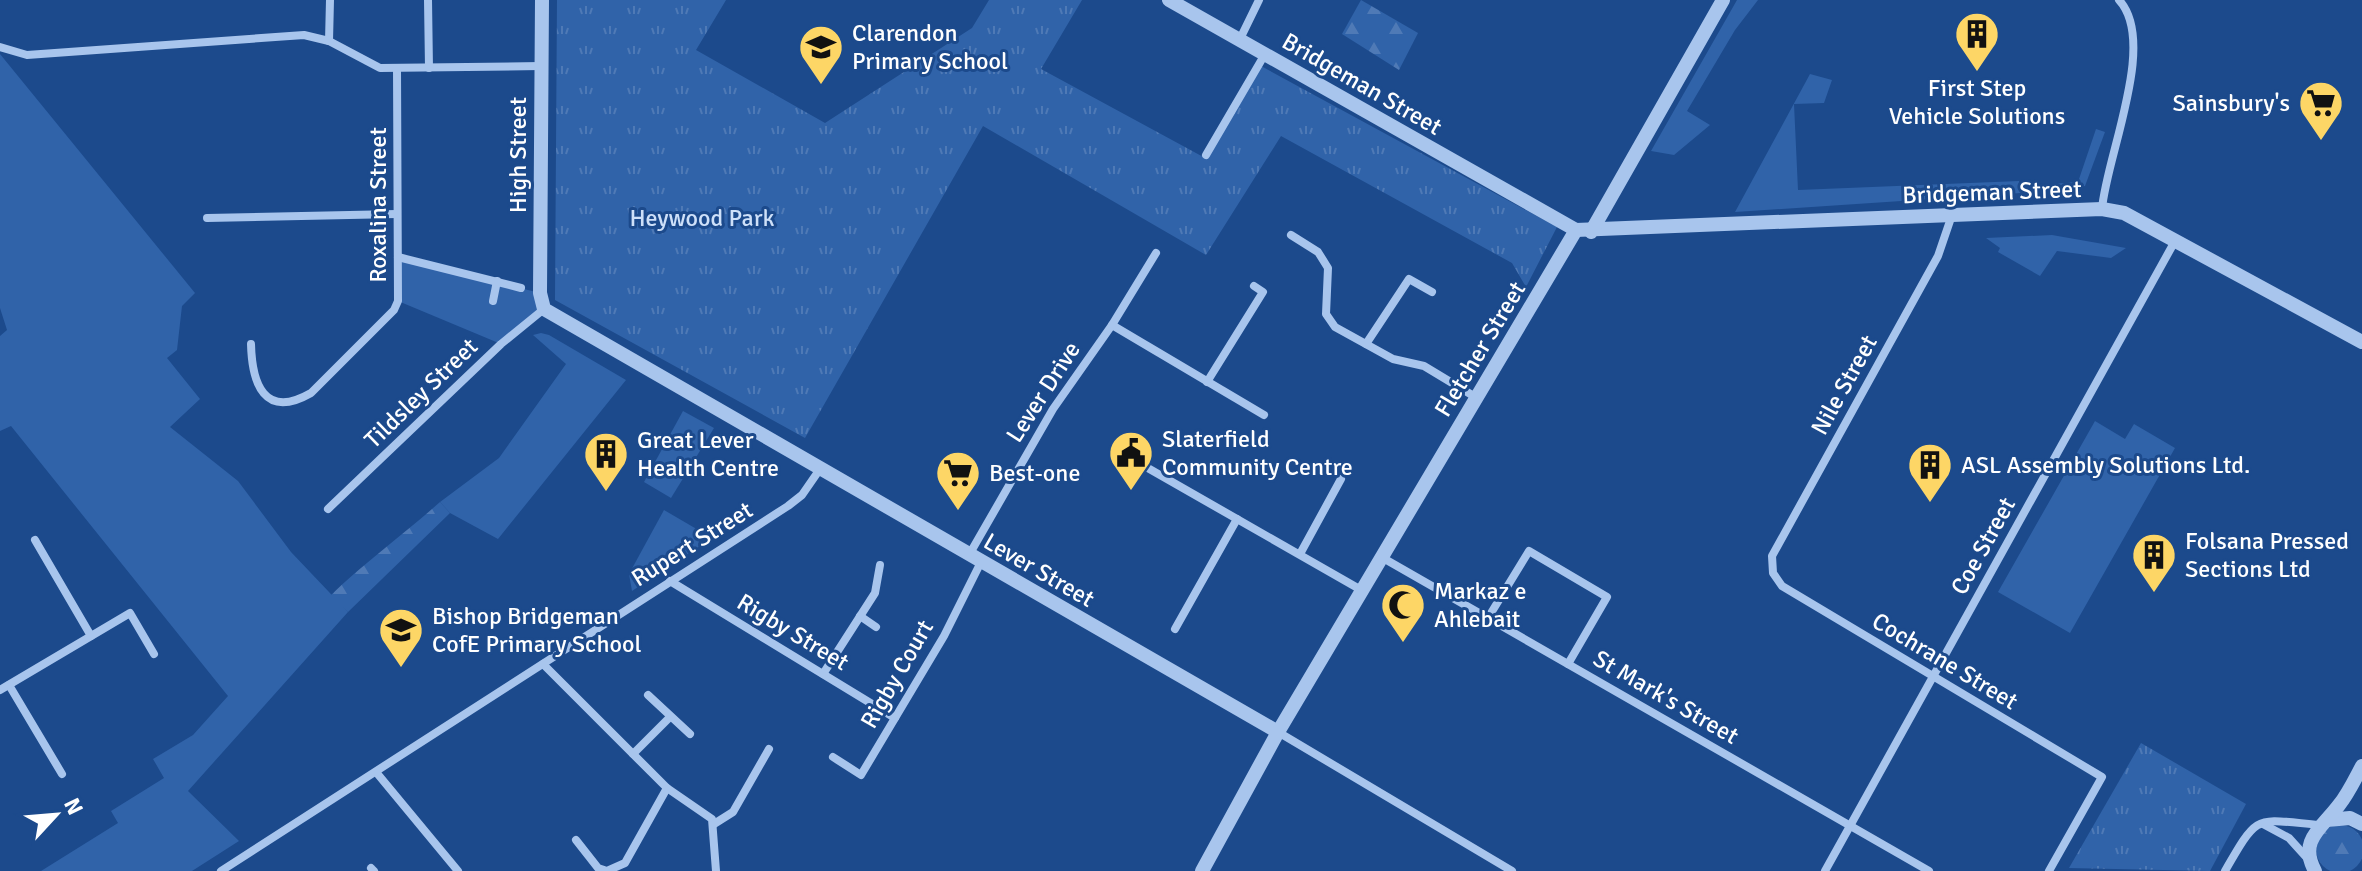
<svg xmlns="http://www.w3.org/2000/svg" width="2362" height="871" viewBox="0 0 2362 871" font-family="Signika,sans-serif">
<style>
.green{fill:#3063a9}
.forest{fill:url(#forest-firs)}
.park{fill:url(#park-tufts)}
.lines{fill:none;stroke-linecap:round;stroke-linejoin:round}
.minor{stroke:#a8c5ed;stroke-width:8}
.tertiary{stroke:#a8c5ed;stroke-width:14}
.labels{text-anchor:middle;dominant-baseline:central;stroke-width:6;stroke-linejoin:round;paint-order:stroke}
.poi-label{font-size:24px;fill:#fff;stroke:#1c4a8c;text-anchor:start}
.street-label{font-size:24px;fill:#fff;stroke:#1c4a8c}
.park-label{font-size:24px;fill:#cee0f9;stroke:#1c4a8c}
</style>
<defs>
<pattern id="forest-firs" width="22" height="20" patternUnits="userSpaceOnUse" patternTransform="scale(2)"><rect width="22" height="20" fill="#3063a9"/><path d="M5 1l3.5 6h-7zM16 11l3.5 6h-7z" fill="#4f7ab6"/></pattern>
<pattern id="park-tufts" width="24" height="20" patternUnits="userSpaceOnUse" patternTransform="scale(2)"><rect width="24" height="20" fill="#3063a9"/><path d="M3 7l-1-3M5 7V3M7 7l1-3M15 17l-1-3M17 17v-4M19 17l1-3" fill="none" stroke="#4f7ab6"/></pattern>
</defs>
<rect width="100%" height="100%" fill="#1c4a8c"/>
<g class="green">
<path d="M1737 0H1758L1735 30 1687 111 1710 125 1674 155 1651 151Z"/>
<path d="M0 54 195 293 182 306 177 350 167 358 200 399 170 427 238 481 291 552 348 612 188 791 239 841 192 871H41L118 823 111 811 164 778 153 759 193 735 228 696 11 426 0 431V336L7 330 0 308Z"/>
<path d="M1810 74 1832 80 1824 103 1794 104 1798 190 2019 181 2021 193 1735 212Z"/>
<path d="M2096 129 2105 132 2085 186 2038 192 2037 185 2078 182Z"/>
<path d="M2052 235 2126 248 2111 258 2057 251 2040 276 1998 252 2000 248 1986 238Z"/>
<path d="M398 257 540 293 544 309 501 344 398 301Z"/>
<path d="M541 333 549 335 626 380 498 539 450 513 440 502 499 458 566 364 533 335Z"/>
<path d="M683 411 714 428 671 498 644 482Z"/>
<path d="M2095 421 2125 439 2134 424 2175 448 2070 633 1998 592Z"/>
<path d="M664 510 712 538 632 591 629 574Z"/>
</g>
<g class="forest">
<path d="M1361 0 1418 33 1399 70 1342 34Z"/>
<path d="M440 502 450 513 348 612 330 596C365 562 403 535 440 502Z"/>
<circle cx="2340" cy="849" r="24"/>
</g>
<g class="park">
<path d="M557 0H726L696 50 825 123 972 28 989 0H1082L1041 69 1207 159 1261 66 1557 227 1526 287 1512 263 1281 136 1206 255 983 126 805 438 555 300Z"/>
<path d="M2141 743 2246 804 2210 871 2069 868Z"/>
</g>
<g class="lines">
<g class="minor">
<path d="M428 0 429 68"/>
<path d="M1240 39 1259 0"/>
<path d="M329 41 330 0"/>
<path d="M0 47 27 55 304 35 329 41 380 68 541 66"/>
<path d="M1206 155 1265 54"/>
<path d="M2102 209C2106 157 2158 42 2119 0"/>
<path d="M1952 215 1938 256 1772 556 1773 573 1782 586 2102 777 2049 871"/>
<path d="M207 218 397 214"/>
<path d="M1291 235 1318 252 1328 268 1326 314 1335 327 1393 359 1424 366 1477 398"/>
<path d="M398 257 521 288"/>
<path d="M493 301 497 281"/>
<path d="M1112 325 1264 415"/>
<path d="M251 344C252 383 264 420 311 393L394 310 398 301 397 68"/>
<path d="M1366 344 1409 279 1432 292"/>
<path d="M1207 382 1263 292 1254 286"/>
<path d="M1132 459 1363 591"/>
<path d="M328 509 501 344 544 309"/>
<path d="M35 540 91 636"/>
<path d="M1300 554 1341 479"/>
<path d="M969 555 1053 409 1112 325 1156 253"/>
<path d="M1383 558 1929 871"/>
<path d="M670 581 895 718"/>
<path d="M860 616 876 627"/>
<path d="M1488 618 1529 551 1607 597 1568 664"/>
<path d="M1175 629 1237 519"/>
<path d="M543 664 667 788 712 819 716 871"/>
<path d="M823 674 875 593 880 565"/>
<path d="M9 685 62 774"/>
<path d="M0 690 130 613 154 654"/>
<path d="M648 695 690 734"/>
<path d="M1278 732 1512 871"/>
<path d="M633 754 670 717"/>
<path d="M833 757 861 775 944 636 981 562"/>
<path d="M376 772 458 871"/>
<path d="M714 824 733 812 769 749"/>
<path d="M2263 824 2289 838 2308 859"/>
<path d="M576 840 598 868 607 871 625 863 667 788"/>
<path d="M371 868 374 871"/>
<path d="M221 871 788 506 802 495 820 469"/>
<path d="M1825 871 2175 241"/>
<path d="M2225 871C2259 812 2255 819 2319 825"/>
</g>
<g class="tertiary">
<path d="M542 0 540 293 544 309 1278 732"/>
<path d="M1169 0 1576 230 2102 209 2124 213 2362 342"/>
<path d="M1591 232 1723 0"/>
<path d="M2327 820 2350 818 2362 824"/>
<path d="M1202 871 1278 732 1576 230"/>
<path d="M2315 871C2298 840 2322 828 2339 805 2348 794 2355 779 2362 766"/>
</g>
</g>
<defs>
<g id="building-pin" transform="scale(2.3)"><path d="M0 17L-7.5 6A9.5 9.5 0 1 1 7.5 6Z" fill="#fdd666" stroke="#1c4a8c"/><path d="M-4-6H4V6H1V3H-1V6H-4ZM-2.5-4.3h1.7v1.8h-1.7ZM.8-4.3h1.7v1.8H.8ZM-2.5-1h1.7V.8h-1.7ZM.8-1h1.7V.8H.8Z" fill="#111"/></g>
<g id="school-pin" transform="scale(2.3)"><path d="M0 17L-7.5 6A9.5 9.5 0 1 1 7.5 6Z" fill="#fdd666" stroke="#1c4a8c"/><path d="M0-5L7-2L0 1L-7-2ZM-4 1L0 2.5L4 1V4Q0 6-4 4Z" fill="#111"/></g>
<g id="supermarket-pin" transform="scale(2.3)"><path d="M0 17L-7.5 6A9.5 9.5 0 1 1 7.5 6Z" fill="#fdd666" stroke="#1c4a8c"/><path d="M-6-5.5h2.5l.6 2H6L4.5 2H-2.5L-4.4-4H-6ZM-1.5 3.2a1.3 1.3 0 1 0 .1 0ZM3 3.2a1.3 1.3 0 1 0 .1 0Z" fill="#111"/></g>
<g id="civic-pin" transform="scale(2.3)"><path d="M0 17L-7.5 6A9.5 9.5 0 1 1 7.5 6Z" fill="#fdd666" stroke="#1c4a8c"/><path d="M-.6-6.5H3V-4.5H.6V-3L4-1V1h2V6H-6V1h2V-1L-.6-3ZM-1.2 2.5V6h2.4V2.5Z" fill="#111"/></g>
<g id="mosque-pin" transform="scale(2.3)"><path d="M0 17L-7.5 6A9.5 9.5 0 1 1 7.5 6Z" fill="#fdd666" stroke="#1c4a8c"/><path d="M3.5-4.9A6 6 0 1 0 3.5 4.9A5 5 0 1 1 3.5-4.9Z" fill="#111"/></g>
</defs>
<g fill-rule="evenodd">
<use href="#building-pin" x="1977" y="34"/>
<use href="#school-pin" x="821" y="47"/>
<use href="#supermarket-pin" x="2321" y="103"/>
<use href="#civic-pin" x="1131" y="453"/>
<use href="#building-pin" x="606" y="454"/>
<use href="#building-pin" x="1930" y="465"/>
<use href="#supermarket-pin" x="958" y="473"/>
<use href="#building-pin" x="2154" y="555"/>
<use href="#mosque-pin" x="1403" y="605"/>
<use href="#school-pin" x="401" y="630"/>
</g>
<g class="labels">
<g class="poi-label">
<text x="852" y="33">Clarendon<tspan x="852" dy="28">Primary School</tspan></text>
<text x="1977" y="88" text-anchor="middle">First Step<tspan x="1977" dy="28">Vehicle Solutions</tspan></text>
<text x="2290" y="103" text-anchor="end">Sainsbury's</text>
<text x="1162" y="439">Slaterfield<tspan x="1162" dy="28">Community Centre</tspan></text>
<text x="637" y="440">Great Lever<tspan x="637" dy="28">Health Centre</tspan></text>
<text x="1961" y="465">ASL Assembly Solutions Ltd.</text>
<text x="989" y="473">Best-one</text>
<text x="2185" y="541">Folsana Pressed<tspan x="2185" dy="28">Sections Ltd</tspan></text>
<text x="1434" y="591">Markaz e<tspan x="1434" dy="28">Ahlebait</tspan></text>
<text x="432" y="616">Bishop Bridgeman<tspan x="432" dy="28">CofE Primary School</tspan></text>
</g>
<g class="street-label">
<text transform="translate(1362 84) rotate(30)">Bridgeman Street</text>
<text transform="translate(518 155) rotate(-90)">High Street</text>
<text transform="translate(1992 192) rotate(-2)">Bridgeman Street</text>
<text transform="translate(378 205) rotate(-90)">Roxalina Street</text>
<text transform="translate(1480 349) rotate(-59)">Fletcher Street</text>
<text transform="translate(1844 385) rotate(-61)">Nile Street</text>
<text transform="translate(1043 392) rotate(-57)">Lever Drive</text>
<text transform="translate(421 393) rotate(-44)">Tildsley Street</text>
<text transform="translate(692 544) rotate(-32)">Rupert Street</text>
<text transform="translate(1983 546) rotate(-61)">Coe Street</text>
<text transform="translate(1039 570) rotate(30)">Lever Street</text>
<text transform="translate(793 632) rotate(31)">Rigby Street</text>
<text transform="translate(1945 661) rotate(31)">Cochrane Street</text>
<text transform="translate(897 674) rotate(-60)">Rigby Court</text>
<text transform="translate(1666 697) rotate(30)">St Mark's Street</text>
</g>
<g class="park-label">
<text x="702" y="218">Heywood Park</text>
</g>
</g>
<g transform="translate(56 815) rotate(64)" stroke="#1c4a8c" stroke-width="6" paint-order="stroke">
<path d="M0-6L14 30L0 20L-14 30Z" fill="#ffffff"/>
<text y="-12" font-size="22" font-weight="bold" text-anchor="middle" fill="#ffffff">N</text>
</g>
</svg>
